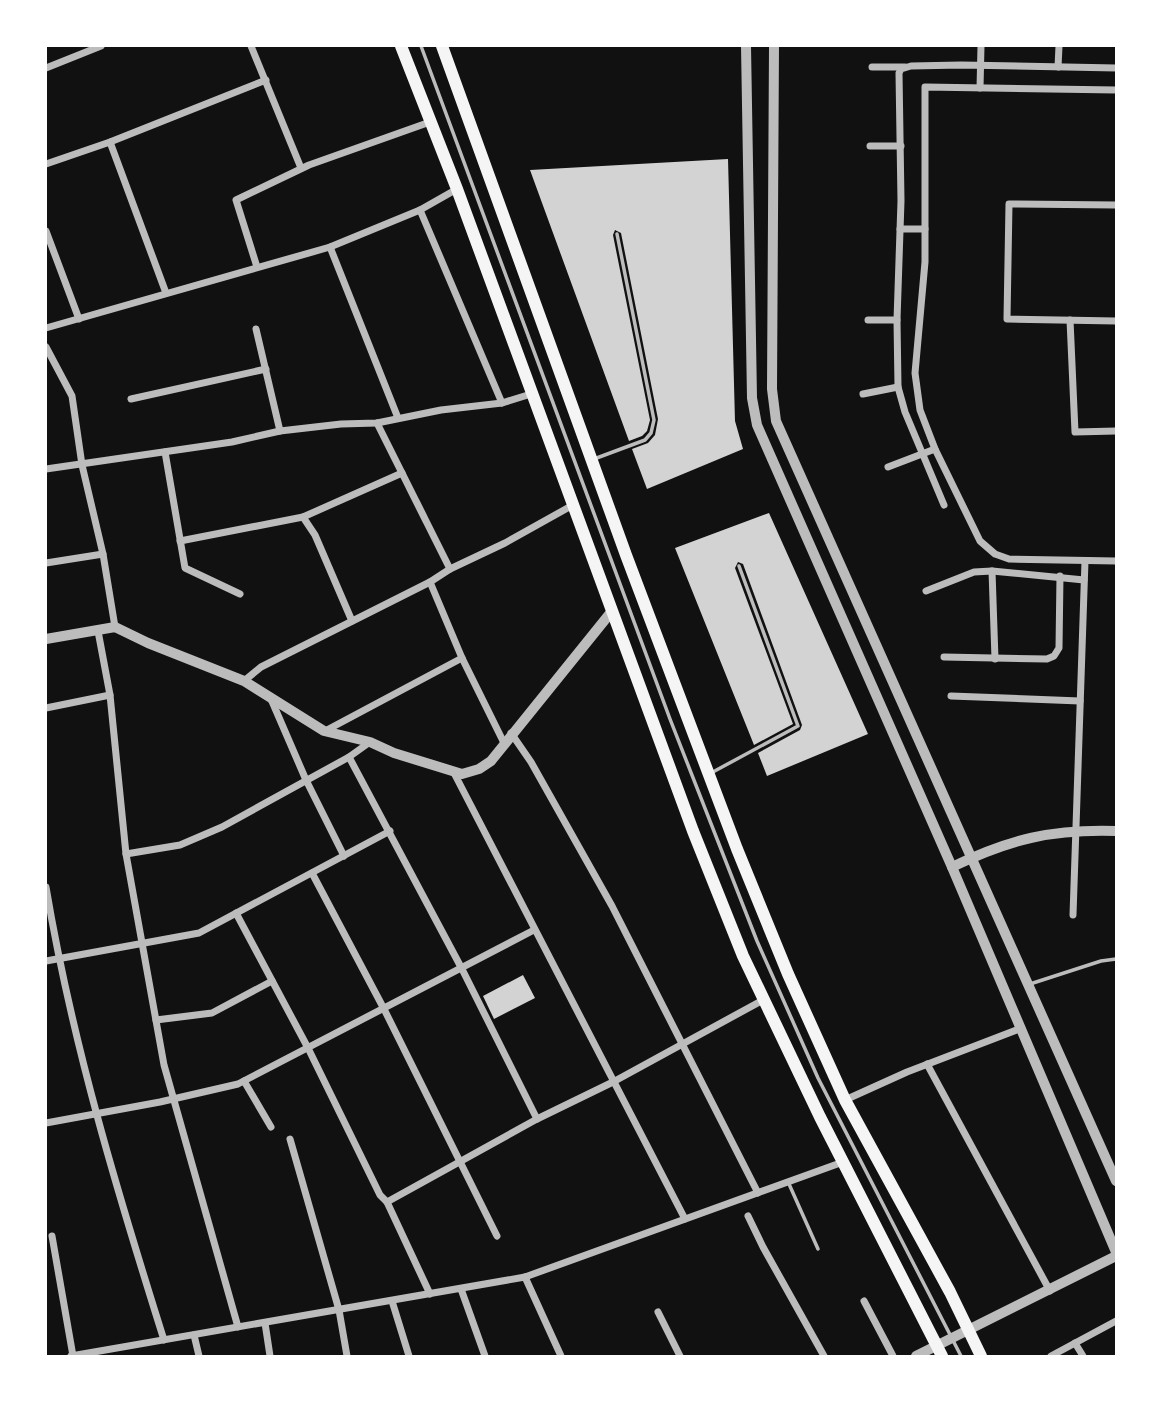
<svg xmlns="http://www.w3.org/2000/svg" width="1162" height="1402" viewBox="0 0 1162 1402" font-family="Montserrat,sans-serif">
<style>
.building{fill:#d3d3d3}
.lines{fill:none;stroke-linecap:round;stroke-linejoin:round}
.service{stroke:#bcbcbc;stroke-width:3.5}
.minor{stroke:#bcbcbc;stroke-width:7}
.tertiary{stroke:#bcbcbc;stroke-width:10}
.primary{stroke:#f5f5f5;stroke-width:12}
</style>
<rect width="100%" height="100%" fill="#111"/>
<g class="building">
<path d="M728 159 735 421 743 449 647 489 632 449 648 443 655 435 658 419 621 233 615 230 613 235 650 420 647 431 642 436 629 441 530 170Z"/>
<path d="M769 513 868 734 767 776 758 753 800 730 802 725 743 564 738 562 735 568 793 724 754 745 675 548Z"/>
<path d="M523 975 535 998 494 1019 483 996Z"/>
</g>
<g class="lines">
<g class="service">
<path d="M421 46 670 719 757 941 818 1078 961 1356"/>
<path d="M594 459 645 440 651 433 654 420 617 234"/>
<path d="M711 773 798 726 739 566"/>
<path d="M1030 984 1101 961 1116 959"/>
<path d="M789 1184 818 1249"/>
</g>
<g class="minor">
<path d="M251 46 301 168"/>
<path d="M872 67H905"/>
<path d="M1058 67 1059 46"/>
<path d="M46 68 101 46"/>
<path d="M980 88 981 46"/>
<path d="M1116 90 925 87V262L915 373 920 410 935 449 980 541 995 554 1009 559 1116 561"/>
<path d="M110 142 166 293"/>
<path d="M870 146H901"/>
<path d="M46 164 110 142 266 80"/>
<path d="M1116 205 1009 204 1007 319 1116 321"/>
<path d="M420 210 502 403"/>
<path d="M900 229H925"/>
<path d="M46 231 79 319"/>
<path d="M330 247 398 418"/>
<path d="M257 267 236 200 309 165 430 122"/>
<path d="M868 320H897"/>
<path d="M1070 320 1075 432 1116 431"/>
<path d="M46 328 330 247 420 210 457 189"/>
<path d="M256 329 280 431"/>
<path d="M46 347 72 396 82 465 103 554 115 627"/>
<path d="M863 394 898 387"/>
<path d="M131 399 266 369"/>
<path d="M377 423 450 569"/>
<path d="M165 452 185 568 240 594"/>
<path d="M888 467 935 449"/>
<path d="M46 469 232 442 280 431 341 424 377 423 441 410 502 403 531 394"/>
<path d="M944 505 905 412 898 387 897 320 901 201 899 73 901 69 911 66 961 65 1116 68"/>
<path d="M303 517 315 535 352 621"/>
<path d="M180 541 303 517 402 473"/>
<path d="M46 563 103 554"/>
<path d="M992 571 995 659"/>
<path d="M430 582 462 658 504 743"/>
<path d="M926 591 974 572 992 571 1084 580"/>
<path d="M98 631 110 695 126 854 164 1065 238 1327"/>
<path d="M944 657 1047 659 1054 656 1059 648 1060 576"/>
<path d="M244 681 261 667 430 582 450 569 505 543 573 505"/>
<path d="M951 696 1080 701"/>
<path d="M271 699 306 780 344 856"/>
<path d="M46 708 110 695"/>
<path d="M325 731 462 658"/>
<path d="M511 733 531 762 612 906 758 1193"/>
<path d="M349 757 462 969 537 1119"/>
<path d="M453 771 685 1219"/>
<path d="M126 854 180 845 222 827 349 757 370 742"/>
<path d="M312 873 384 1009 497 1236"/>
<path d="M46 887C72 1042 117 1191 164 1340"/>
<path d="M236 913 308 1048 380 1195 387 1202 430 1294"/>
<path d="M1073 915 1085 561"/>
<path d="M46 961 199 933 390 831"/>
<path d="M156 1020 212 1013 272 981"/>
<path d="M927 1064 1050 1291"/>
<path d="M244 1081 271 1127"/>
<path d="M845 1100 907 1072 1019 1029"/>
<path d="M46 1123 160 1102 238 1084 534 930"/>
<path d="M290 1139 339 1310 347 1356"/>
<path d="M387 1202 537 1119 613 1082 763 1000"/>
<path d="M748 1216 763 1247 824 1356"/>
<path d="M52 1236 73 1356"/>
<path d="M525 1277 561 1356"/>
<path d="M461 1289 485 1356"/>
<path d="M392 1301 409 1356"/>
<path d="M864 1301 893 1356"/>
<path d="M658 1312 680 1356"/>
<path d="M265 1323 270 1356"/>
<path d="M194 1335 199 1356"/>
<path d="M1075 1343 1083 1356"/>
<path d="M71 1356 525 1277 843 1162"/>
<path d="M1051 1356 1116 1321"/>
</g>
<g class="tertiary">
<path d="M746 46 752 398 757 425 952 867 1116 1252"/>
<path d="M774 46 772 389 776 421 1116 1181"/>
<path d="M46 639 115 627 148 643 244 681 324 731 370 742 394 753 462 774 479 769 491 761 612 611"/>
<path d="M952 867C1010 839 1052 829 1116 831"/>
<path d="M916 1356 1116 1256"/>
</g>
<g class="primary">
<path d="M401 46 457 189 693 831 743 956 820 1117 942 1356"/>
<path d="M442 46 626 555 737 849 788 974 845 1100 950 1292 981 1356"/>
</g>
</g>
<rect width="1162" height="1402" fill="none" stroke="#ffffff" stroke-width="94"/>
</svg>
